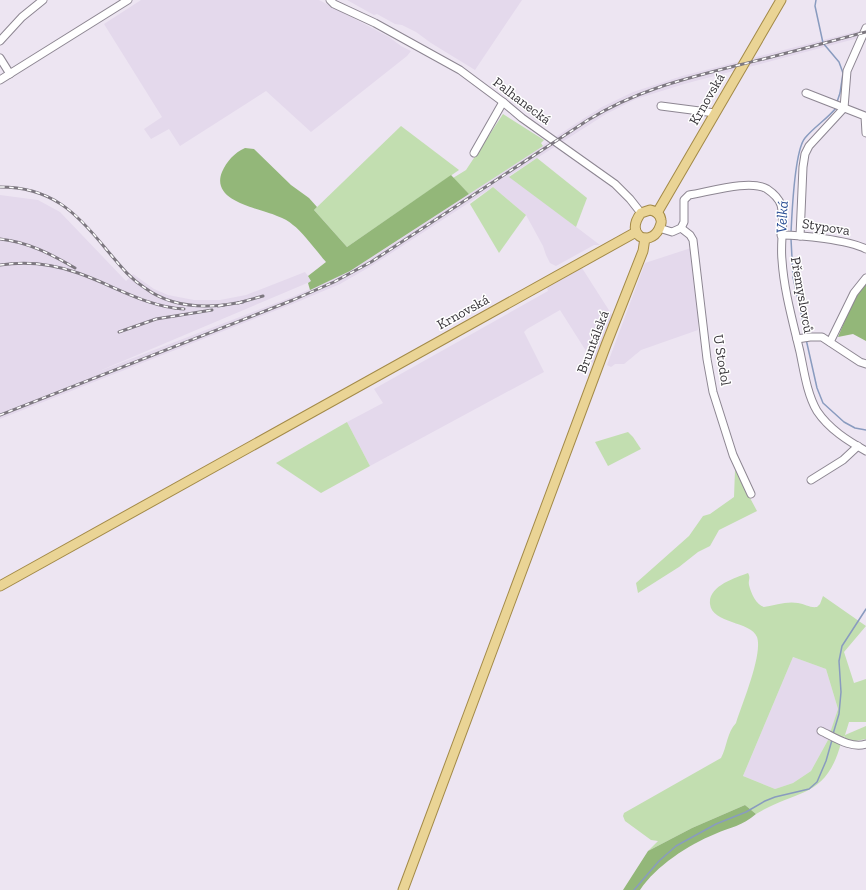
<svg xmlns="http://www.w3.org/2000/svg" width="866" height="890" viewBox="0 0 866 890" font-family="'Zilla Slab',serif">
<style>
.built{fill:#e4d9ec}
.green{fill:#c2deb0}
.forest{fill:#93b779}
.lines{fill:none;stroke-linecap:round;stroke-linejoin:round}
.stream{stroke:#899bbf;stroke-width:1.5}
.minor-casing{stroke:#8d8692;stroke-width:9}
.major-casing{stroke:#a38a48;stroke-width:11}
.minor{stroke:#fff;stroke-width:7}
.major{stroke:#ead495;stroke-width:9}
.rail-casing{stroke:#7d7880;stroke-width:3}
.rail{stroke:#fff;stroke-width:1.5;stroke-dasharray:4.5;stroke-linecap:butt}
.labels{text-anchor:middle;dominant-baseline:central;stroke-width:3;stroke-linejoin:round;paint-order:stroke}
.street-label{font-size:14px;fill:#38353a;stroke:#fff}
.water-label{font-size:15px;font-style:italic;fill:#2b4e95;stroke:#fff}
</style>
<rect width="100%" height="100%" fill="#ede5f2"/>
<g class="built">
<path d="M141 0H319L389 37 401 46 411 51 407 56 311 132 266 91 180 146 169 129 151 139 144 129 162 117 104 24Z"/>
<path d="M347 0H522L475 70 431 43 416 32 402 25 395 24 377 14 374 15Z"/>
<path d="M866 29V36L684 84 636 99 606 114 509 176 600 245H594L556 266 550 263 546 255 543 246 526 215 493 187 373 265 340 284 295 303 0 419V195L38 200 60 212 126 281 133 274 154 289 168 295 194 300H220L246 295 305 272 312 281 97 372 292 297 337 277 386 248 586 117 602 107 633 92 682 76Z"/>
<path d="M691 248 698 291V330L641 350 624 364H615L611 367 607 365 645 263Z"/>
<path d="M582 268 612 315 595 368 586 351 560 310 527 329 524 332 544 372 370 466 347 422 383 403 374 389 548 291 547 288Z"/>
<path d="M793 657 826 669 838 709 828 740 811 771 793 783 775 789 743 776Z"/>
</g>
<g class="green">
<path d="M503 114 544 140 541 143 543 146 469 194 453 178 466 170Z"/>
<path d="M401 126 459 170 347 247 314 210Z"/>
<path d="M537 158 587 198 576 227 509 177Z"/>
<path d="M493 187 526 215 499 253 470 204Z"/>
<path d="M347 422 370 466 321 493 276 463Z"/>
<path d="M628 432 633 437 641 449 608 466 595 442Z"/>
<path d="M735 470 757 511 719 530 710 546 698 552 679 567 638 593 636 583 689 536 703 516 710 514 734 497Z"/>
<path d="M748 573C751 578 748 580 749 585 751 593 756 605 764 607 775 605 787 601 798 603 805 604 810 608 817 607L820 604 823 596 866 626 844 652 854 683 866 679V722H849L845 735 866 726V739L855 741 846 739 844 736 843 738 830 733 838 709 826 669 793 657 743 776 775 789 793 783 811 771 828 740 841 743C826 799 797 789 756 814L745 805 692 828 648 851 658 841 651 840 625 821 623 816 624 813 721 758C727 747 727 732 736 723 742 704 763 654 757 637 751 621 712 624 710 604 708 586 735 578 748 573Z"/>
</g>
<g class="forest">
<path d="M245 148 254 149 291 185 309 198 317 207 314 210 347 247 451 175 469 194 350 271 310 290 308 283 311 281 308 276 326 262C318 253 302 231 293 225 289 221 283 218 277 216 259 208 210 202 222 172 227 161 234 153 245 148Z"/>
<path d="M866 283V341L853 334 838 337 855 296Z"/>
<path d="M745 805 756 814C742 826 731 827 715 834 688 845 656 866 640 890H623L648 851 692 828Z"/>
</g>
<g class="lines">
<g class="stream">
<path d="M816 0 815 6 823 43 839 62 843 73 840 93 837 102"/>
<path d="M791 233C792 214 794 151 805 138 814 127 827 119 836 108"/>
<path d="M791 239 793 277 806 335"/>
<path d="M806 339 817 388 823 403 844 422 855 428 866 430"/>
<path d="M833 734 839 714 841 692 839 661 842 646 866 609"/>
<path d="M634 890 659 861 676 846 716 824 746 812 765 801 775 797 809 789 817 782 826 761 832 740"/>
</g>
<g class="minor-casing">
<g id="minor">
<path d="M330 0 334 4 375 23 460 70 503 102 522 118 615 184 630 199 641 213"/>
<path d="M0 41 22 17 43 0"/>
<path d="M0 58 10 74"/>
<path d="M0 80 128 0"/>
<path d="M806 93 865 116 866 133"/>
<path d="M661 106 715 113"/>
<path d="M474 153 503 102"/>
<path d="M659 228 672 232 681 228 684 222V200L689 195C709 192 750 179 767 189 773 193 779 199 781 205 785 221 780 243 782 260 784 291 793 322 800 352 804 371 807 394 817 411 829 429 848 441 866 451"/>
<path d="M681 228 690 235 693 240 707 359 713 392 733 455 751 494"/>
<path d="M781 235C802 235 848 240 866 249"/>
<path d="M800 236 803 167 805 154 809 146 844 108 847 71 866 28"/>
<path d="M797 339 810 337H822L860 362 866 364"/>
<path d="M830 342 854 293 866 278"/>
<path d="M811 480 843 460 858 446"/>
<path d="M821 731C834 737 851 749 866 744"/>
</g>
</g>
<g class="major-casing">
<g id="major">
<path d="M650 210C656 211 660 214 661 220 662 223 660 226 659 229 649 248 624 235 641 213Z"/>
<path d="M657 213 781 0"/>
<path d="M0 586 636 232"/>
<path d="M403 890 606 345 643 251 645 238"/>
</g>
</g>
<use href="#minor" class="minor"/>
<use href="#major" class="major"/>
<g class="rail-casing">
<g id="rail">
<path d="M0 187C51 187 76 212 106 249 118 263 129 278 145 288 168 305 196 308 224 305"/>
<path d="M0 239C28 242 51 254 75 268"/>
<path d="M0 265C26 261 53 264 78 273 113 285 146 307 184 309"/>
<path d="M238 303 263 296"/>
<path d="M218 306 243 302"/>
<path d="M119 332 156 319 212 310"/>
<path d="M0 415 293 300 334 282 371 262 588 120C637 90 684 79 739 65 781 55 824 43 866 32"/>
</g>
</g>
<use href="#rail" class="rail"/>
</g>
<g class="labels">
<g class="street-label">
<text transform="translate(707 99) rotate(-60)">Krnovská</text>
<text transform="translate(522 101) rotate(37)">Palhanecká</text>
<text transform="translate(826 227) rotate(9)">Stypova</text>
<text transform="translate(802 295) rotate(80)">Přemyslovců</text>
<text transform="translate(463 312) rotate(-29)">Krnovská</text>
<text transform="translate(593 342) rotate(-69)">Bruntálská</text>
<text transform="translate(722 360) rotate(81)">U Stodol</text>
</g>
<g class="water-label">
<text transform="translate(782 217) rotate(-87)">Velká</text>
</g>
</g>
</svg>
